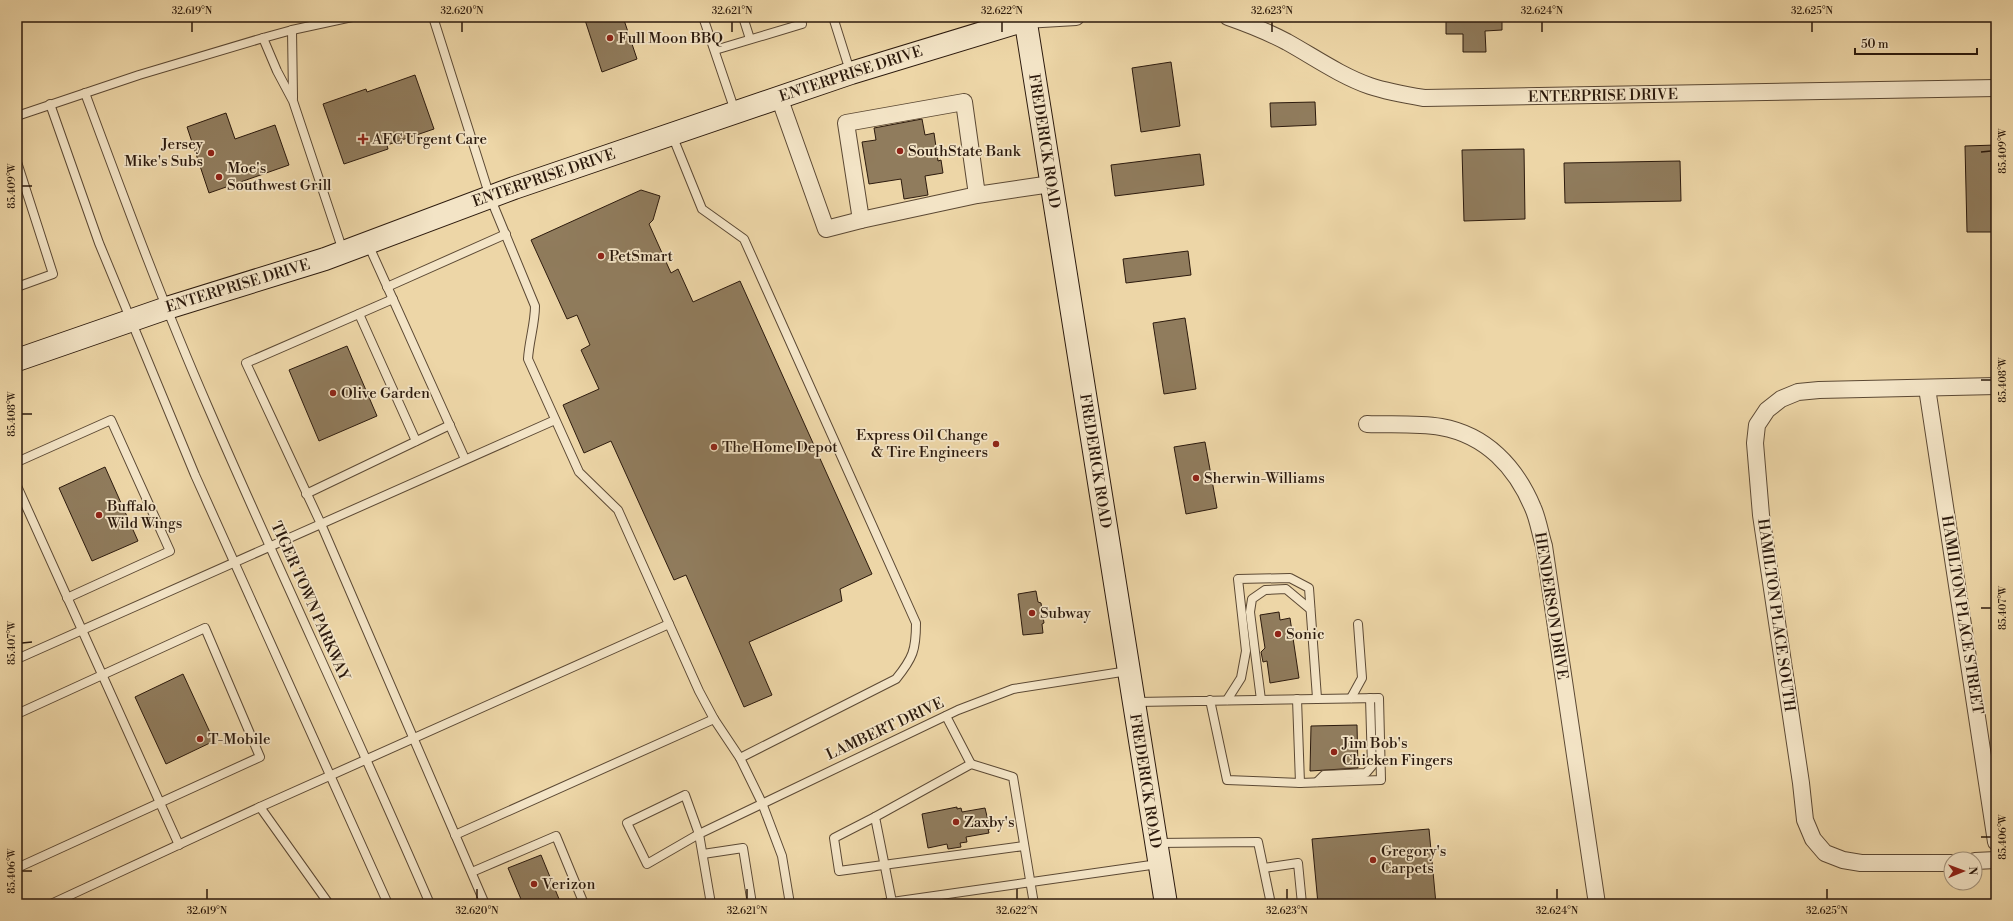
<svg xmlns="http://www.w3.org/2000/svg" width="2013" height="921" viewBox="0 0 2013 921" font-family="'Libre Bodoni',serif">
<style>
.building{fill:#907c5d;stroke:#2c1a0d}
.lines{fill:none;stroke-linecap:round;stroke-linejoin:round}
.lane-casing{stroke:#5c4934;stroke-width:10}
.street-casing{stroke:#5c4934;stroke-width:18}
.secondary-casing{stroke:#2c1a0d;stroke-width:24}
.lane{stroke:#f3e4c6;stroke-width:8}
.street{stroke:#f3e4c6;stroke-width:16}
.secondary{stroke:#f3e4c6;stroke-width:22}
.ticks{fill:none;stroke:#2c1a0d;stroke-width:1.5}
.poi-dot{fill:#8f2418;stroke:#f3e4c6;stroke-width:1.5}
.labels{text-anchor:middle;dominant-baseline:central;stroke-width:3.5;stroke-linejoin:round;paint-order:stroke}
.poi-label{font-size:15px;fill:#2c1a0d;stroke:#f3e4c6;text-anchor:start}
.street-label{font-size:15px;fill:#2c1a0d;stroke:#f3e4c6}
.neatline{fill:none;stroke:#2c1a0d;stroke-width:1.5}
.ticks-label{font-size:10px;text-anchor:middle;fill:#2c1a0d}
</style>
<rect width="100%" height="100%" fill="#edd6a7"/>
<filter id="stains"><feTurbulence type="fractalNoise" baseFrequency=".005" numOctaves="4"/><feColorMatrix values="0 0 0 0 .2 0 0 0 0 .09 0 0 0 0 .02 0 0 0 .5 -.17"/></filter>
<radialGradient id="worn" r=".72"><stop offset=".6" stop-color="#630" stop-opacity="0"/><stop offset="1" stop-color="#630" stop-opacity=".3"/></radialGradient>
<g class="building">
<path d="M584 17H623L637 59 602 72Z"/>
<path d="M1446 17H1502V30L1485 31 1486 52H1463V34H1446Z"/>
<path d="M1171 62 1180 126 1141 132 1132 68Z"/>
<path d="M415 75 434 129 387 145 388 149 344 164 323 104 366 89 367 92Z"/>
<path d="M1315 102 1316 125 1271 127 1270 103Z"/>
<path d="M226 113 235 139 275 125 289 165 209 193 187 127Z"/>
<path d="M922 119 925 135 934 133 938 161 941 160 943 173 925 176 928 195 904 199 901 179 869 184 862 142 876 140 874 128Z"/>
<path d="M1996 145V232H1967L1965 146Z"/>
<path d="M1524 149 1525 219 1464 221 1462 150Z"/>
<path d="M1200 154 1204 185 1115 196 1111 165Z"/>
<path d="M1680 161 1681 201 1565 203 1564 163Z"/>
<path d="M641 190 660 196 653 220 649 224 671 273 678 269 693 302 740 281 872 574 840 589 842 601 749 642 772 695 744 707 686 575 674 580 611 441 584 453 563 405 599 389 581 350 590 345 577 315 567 319 531 240Z"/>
<path d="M1188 251 1191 275 1126 283 1123 259Z"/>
<path d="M1185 318 1196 389 1164 394 1153 323Z"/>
<path d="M347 346 377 416 319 441 289 370Z"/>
<path d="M1205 442 1217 508 1186 514 1174 447Z"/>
<path d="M105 467 138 541 92 561 59 488Z"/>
<path d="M1036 591 1038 602 1041 603 1044 623 1042 624 1043 633 1023 635 1018 594Z"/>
<path d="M1279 612 1280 620 1290 618 1299 678 1270 683 1267 661 1263 662 1261 652 1265 648 1260 615Z"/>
<path d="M183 674 214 741 166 764 135 697Z"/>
<path d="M1357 725 1358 768 1310 771 1311 726Z"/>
<path d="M957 807V809L961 808 962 812 985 808 990 829H988L989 833 966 837 967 842 960 843 961 847 948 849 947 844 928 848 922 814Z"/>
<path d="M1429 829 1436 904H1318L1312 839Z"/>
<path d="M541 855 559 899 547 904H523L508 868Z"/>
</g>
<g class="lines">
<g class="lane-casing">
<g id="lane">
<path d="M433 17 490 197 535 306C535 324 529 341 528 359L579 472 618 510 699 691 714 719 740 758 762 803 782 856 790 904"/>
<path d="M703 17 735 111"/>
<path d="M743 17 750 39"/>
<path d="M833 17 850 71"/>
<path d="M292 30 293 98"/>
<path d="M263 38 277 71 293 101 343 251"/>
<path d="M715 50 802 24 800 17"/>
<path d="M85 93C124 198 163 304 208 407 280 573 358 737 430 904"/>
<path d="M50 104 99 243 195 475 388 904"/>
<path d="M17 116 139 75 263 38 292 30 352 17"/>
<path d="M672 135 702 209 744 239 916 623C916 650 913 658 896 679L740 758"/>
<path d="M17 162 53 274 17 287"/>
<path d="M368 244 465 459"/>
<path d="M387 287 506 234"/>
<path d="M393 299 246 363 321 524 485 904"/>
<path d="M359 314 416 441"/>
<path d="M17 462 111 420 170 551 67 598"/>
<path d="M17 486 179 845"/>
<path d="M306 494 450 425"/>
<path d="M17 659 555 420"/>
<path d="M1351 698 1362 678 1358 624"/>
<path d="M1297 699 1300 783"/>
<path d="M1227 700 1241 678 1246 651 1238 579 1290 578 1309 588 1317 698"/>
<path d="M1261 700 1250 612 1252 599 1265 590 1286 589 1310 609"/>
<path d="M1136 702 1379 698 1381 780 1300 783 1227 780 1210 700"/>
<path d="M17 714 205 628 260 757 17 868"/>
<path d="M946 716 971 764"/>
<path d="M1317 782 1324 775 1366 773 1372 766 1370 698"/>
<path d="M685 795 699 834 647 864 627 823Z"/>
<path d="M260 807 329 904"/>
<path d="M875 817 834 838 839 871 1024 846"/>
<path d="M455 835 714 719"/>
<path d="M1156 843 1258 842 1271 904"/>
<path d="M703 854 743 848 752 904"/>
<path d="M1264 868 1298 863 1302 904"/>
<path d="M472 872 556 836 584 904"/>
<path d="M51 904 260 807 669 624"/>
<path d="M711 904 699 834 958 710 1013 689 1128 671"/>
<path d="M881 904 892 902 875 817 971 764 1013 777 1034 904"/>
<path d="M891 904 892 902 1158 864"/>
</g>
</g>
<g class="street-casing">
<g id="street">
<path d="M1228 17C1248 24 1268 32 1287 42 1314 57 1341 76 1370 86 1388 92 1406 95 1424 98L1996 88"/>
<path d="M1025 20 1076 17"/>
<path d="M779 97 826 229 861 220"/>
<path d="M977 195 861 220 846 123 964 102 977 195 1051 184"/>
<path d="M1927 388 1996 842"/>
<path d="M1367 424C1391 425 1417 423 1441 427 1486 435 1516 467 1533 508 1538 519 1540 533 1544 546L1597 904"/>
<path d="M1975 861 1996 860"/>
<path d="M1951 863H1861L1843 860 1825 853 1813 839 1805 820 1801 783 1761 515 1755 443 1757 425 1767 410 1781 399 1798 392 1819 390 1996 386"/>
</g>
</g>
<g class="secondary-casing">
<g id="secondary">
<path d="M1025 17 1166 904"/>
<path d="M17 360 167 308 325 259 514 188 851 73 1025 20"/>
</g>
</g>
<use href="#lane" class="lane"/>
<use href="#street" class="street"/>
<use href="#secondary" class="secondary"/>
</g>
<path class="ticks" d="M192 22V32M462 22V32M732 22V32M1002 22V32M1272 22V32M1542 22V32M1812 22V32M1981 152 1991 151M22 186H32M1981 380H1991M22 414H32M1981 608H1991M22 643 32 642M1981 837H1991M22 871H32M207 889V899M477 889V899M747 889V899M1017 889V899M1287 889V899M1557 889V899M1827 889V899"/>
<g class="poi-dot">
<circle cx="610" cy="38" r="4"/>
<path d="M361 133h4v4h4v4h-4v4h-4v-4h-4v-4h4z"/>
<circle cx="900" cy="151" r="4"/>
<circle cx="211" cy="153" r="4"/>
<circle cx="219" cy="177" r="4"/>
<circle cx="601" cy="256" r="4"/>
<circle cx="333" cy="393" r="4"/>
<circle cx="996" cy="444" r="4"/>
<circle cx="714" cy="447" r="4"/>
<circle cx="1196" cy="478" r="4"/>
<circle cx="99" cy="515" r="4"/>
<circle cx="1032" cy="613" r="4"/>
<circle cx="1278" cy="634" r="4"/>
<circle cx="200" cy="739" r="4"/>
<circle cx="1334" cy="752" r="4"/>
<circle cx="956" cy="822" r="4"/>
<circle cx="1373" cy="860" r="4"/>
<circle cx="534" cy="884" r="4"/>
</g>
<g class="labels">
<g class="poi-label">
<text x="618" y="38">Full Moon BBQ</text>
<text x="372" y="139">AFC Urgent Care</text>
<text x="203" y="144" text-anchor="end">Jersey<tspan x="203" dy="17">Mike's Subs</tspan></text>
<text x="908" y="151">SouthState Bank</text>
<text x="227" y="168">Moe's<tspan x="227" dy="17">Southwest Grill</tspan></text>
<text x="609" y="256">PetSmart</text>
<text x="341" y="393">Olive Garden</text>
<text x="988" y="435" text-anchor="end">Express Oil Change<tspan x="988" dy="17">&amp; Tire Engineers</tspan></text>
<text x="722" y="447">The Home Depot</text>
<text x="1204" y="478">Sherwin-Williams</text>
<text x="107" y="506">Buffalo<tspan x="107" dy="17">Wild Wings</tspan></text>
<text x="1040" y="613">Subway</text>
<text x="1286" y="634">Sonic</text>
<text x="208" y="739">T-Mobile</text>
<text x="1342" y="743">Jim Bob's<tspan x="1342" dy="17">Chicken Fingers</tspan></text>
<text x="964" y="822">Zaxby's</text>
<text x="1381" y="851">Gregory's<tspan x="1381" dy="17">Carpets</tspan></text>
<text x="542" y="884">Verizon</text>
</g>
<g class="street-label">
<text transform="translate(851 74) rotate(-18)">ENTERPRISE DRIVE</text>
<text transform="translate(1603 96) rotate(-1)">ENTERPRISE DRIVE</text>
<text transform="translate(1044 141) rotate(81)">FREDERICK ROAD</text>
<text transform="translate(544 178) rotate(-19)">ENTERPRISE DRIVE</text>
<text transform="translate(238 286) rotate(-17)">ENTERPRISE DRIVE</text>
<text transform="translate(1095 461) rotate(81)">FREDERICK ROAD</text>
<text transform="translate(310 601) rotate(66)">TIGER TOWN PARKWAY</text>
<text transform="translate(1551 606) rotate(81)">HENDERSON DRIVE</text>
<text transform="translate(1776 615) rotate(82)">HAMILTON PLACE SOUTH</text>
<text transform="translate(1962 615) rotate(81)">HAMILTON PLACE STREET</text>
<text transform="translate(885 729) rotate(-25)">LAMBERT DRIVE</text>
<text transform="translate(1145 781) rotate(81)">FREDERICK ROAD</text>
</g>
</g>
<rect width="2013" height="921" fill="none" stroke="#edd6a7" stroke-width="44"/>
<g transform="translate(1963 871) rotate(89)"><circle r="19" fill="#f3e4c6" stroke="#a3937c"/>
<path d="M0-3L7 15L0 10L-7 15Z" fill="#8f2418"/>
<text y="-6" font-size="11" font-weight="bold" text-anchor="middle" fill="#2c1a0d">N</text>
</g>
<path d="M1855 48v6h122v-6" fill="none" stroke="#2c1a0d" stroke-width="2"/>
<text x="1861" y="48" font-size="12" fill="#2c1a0d" stroke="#f3e4c6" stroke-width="3" paint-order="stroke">50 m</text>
<rect x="22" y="22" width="1969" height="877" class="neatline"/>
<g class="ticks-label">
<text x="192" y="14">32.619°N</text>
<text x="462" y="14">32.620°N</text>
<text x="732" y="14">32.621°N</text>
<text x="1002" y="14">32.622°N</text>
<text x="1272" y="14">32.623°N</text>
<text x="1542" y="14">32.624°N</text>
<text x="1812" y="14">32.625°N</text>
<text transform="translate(2002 151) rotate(-90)" y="4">85.409°W</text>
<text transform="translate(11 186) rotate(-90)" y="4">85.409°W</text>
<text transform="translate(2002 380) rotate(-90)" y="4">85.408°W</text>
<text transform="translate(11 414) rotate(-90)" y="4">85.408°W</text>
<text transform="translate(2002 608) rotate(-90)" y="4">85.407°W</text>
<text transform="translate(11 643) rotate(-90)" y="4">85.407°W</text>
<text transform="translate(2002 837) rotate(-90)" y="4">85.406°W</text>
<text transform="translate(11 871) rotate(-90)" y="4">85.406°W</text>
<text x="207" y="914">32.619°N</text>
<text x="477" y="914">32.620°N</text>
<text x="747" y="914">32.621°N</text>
<text x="1017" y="914">32.622°N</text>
<text x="1287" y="914">32.623°N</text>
<text x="1557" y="914">32.624°N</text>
<text x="1827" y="914">32.625°N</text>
</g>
<rect width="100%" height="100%" filter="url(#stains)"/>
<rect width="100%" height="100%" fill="url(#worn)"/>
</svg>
